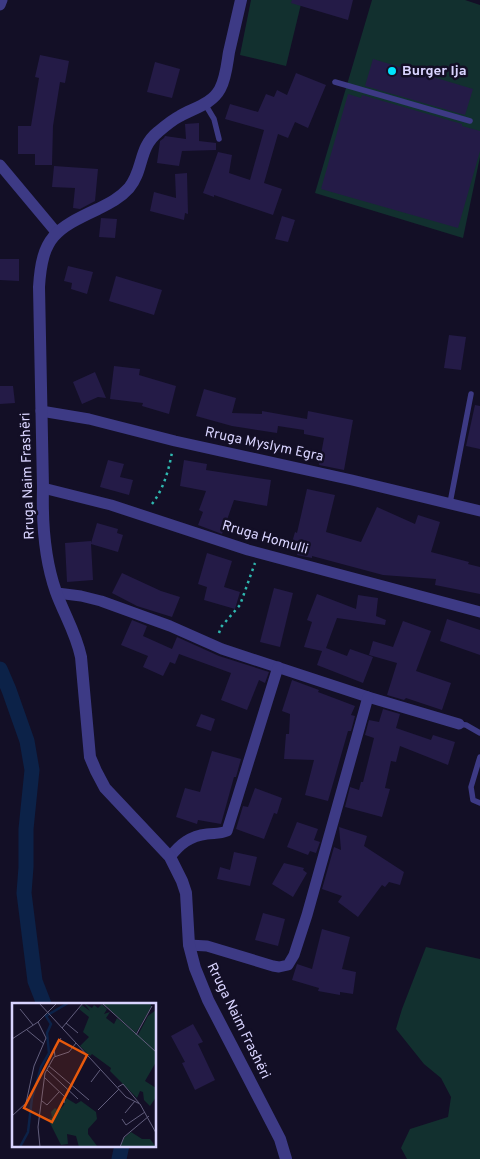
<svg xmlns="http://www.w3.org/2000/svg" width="480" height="1159" viewBox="0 0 480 1159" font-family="Overpass,sans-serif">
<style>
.green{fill:#12302f}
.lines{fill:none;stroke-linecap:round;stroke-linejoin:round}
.canal{stroke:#0c2248;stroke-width:15}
.building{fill:#241b47}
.path{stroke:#2fb8b0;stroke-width:2.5;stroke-dasharray:2.5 4;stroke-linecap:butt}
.service{stroke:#3d3a85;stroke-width:5.5}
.minor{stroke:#3d3a85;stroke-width:11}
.tertiary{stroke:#3d3a85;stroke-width:12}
.poi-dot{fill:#00e5ff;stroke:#130f26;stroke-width:2}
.labels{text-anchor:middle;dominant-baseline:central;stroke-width:5;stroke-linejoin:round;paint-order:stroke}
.poi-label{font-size:14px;font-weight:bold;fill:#d9d4ff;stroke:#130f26;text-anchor:start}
.street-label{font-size:14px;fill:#d9d4ff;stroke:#130f26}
.inset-river{fill:none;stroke:#0c2248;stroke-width:2.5}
.inset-road{fill:none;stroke:#625e7d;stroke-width:1}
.view{fill:#e8590c;fill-opacity:0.15;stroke:#e8590c;stroke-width:2.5}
.inset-edge{fill:none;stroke:#d9d4ff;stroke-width:2.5}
</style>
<rect width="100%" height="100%" fill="#130f26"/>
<g class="green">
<path d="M251 0H302L286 66 240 55Z"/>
<path d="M372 0H465L480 5V157L463 238 315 193Z"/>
<path d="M426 947 480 959V1159H407L401 1148 410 1129 448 1117 451 1097 441 1078 424 1064 396 1029 402 1009Z"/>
</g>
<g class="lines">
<g class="canal">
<path d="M0 669 9 690 27 741 32 770 26 829V867L24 893 35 981 44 1004"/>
<path d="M119 1159 122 1145"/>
</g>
</g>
<g class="building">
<path d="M292 0H353L348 20 291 3Z"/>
<path d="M40 55 69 61 65 83 60 82 53 126 52 165H35V154H18V126H31L39 78 35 77Z"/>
<path d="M373 59 473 89 465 115 365 86Z"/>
<path d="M155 62 180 69 172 98 147 92Z"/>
<path d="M296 73 326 85 308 128 295 122 288 138 278 134 264 183 282 189 273 215 214 195V197L203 193 218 152 232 155 229 173 250 180 264 130 225 119 230 104 258 112 266 94 274 97 277 90 287 95Z"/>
<path d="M348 94 361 98 362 95 462 124V126L480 131V151L458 228 321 189Z"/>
<path d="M199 123V141L216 143V150L182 151 179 166 157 163 160 141 164 138 165 136 186 139 185 124Z"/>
<path d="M54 166 98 169 95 201 80 209 73 208 75 188 52 187Z"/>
<path d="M187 173 188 214 185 213 184 220 150 211 154 192 176 198 175 174Z"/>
<path d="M282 216 295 220 288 242 275 239Z"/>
<path d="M101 218 117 219 115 238 99 237Z"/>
<path d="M0 259H19V281L0 280Z"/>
<path d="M68 266 93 272 87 294 71 289 72 283 64 281Z"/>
<path d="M116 276 162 290 154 315 109 301Z"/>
<path d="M449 335 466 337 461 370 444 368Z"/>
<path d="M114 366 140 369 139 375 176 386 169 414 142 406 143 403 110 399Z"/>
<path d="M95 372 106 398 98 397 82 404 73 382Z"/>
<path d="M0 386H13L15 403 0 404Z"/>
<path d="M204 389 236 398 232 413 262 414V411L307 419 308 411 353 420 344 470 319 465 324 438 304 434V430L278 426 277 433 232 426 196 416Z"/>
<path d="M475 405 480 406V449L466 446Z"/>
<path d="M108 460 124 464 120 477 133 480 129 495 100 487Z"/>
<path d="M184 460 207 464 206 470 271 480 267 506 234 500 222 534 198 525 203 512 199 510 206 491 180 486Z"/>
<path d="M307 489 335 495 326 532 361 542 377 507 415 524 418 515 440 522 431 552 469 562 468 564 480 567V594L435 585 436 579 383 575 312 556V558L297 555 299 548 291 546 295 532 297 533Z"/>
<path d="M97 523 118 529 117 533 123 535 118 552 91 544 93 580 67 582 65 543 91 541V543Z"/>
<path d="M207 553 232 561 224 587 240 592 235 609 204 600 207 587 198 584Z"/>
<path d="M122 573 161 591 180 597 172 617 137 606 112 593Z"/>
<path d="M274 588 293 593 280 647 260 642Z"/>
<path d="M317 594 356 609 358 595 378 598 376 616 386 620 385 625 337 618 326 648 347 656 350 649 373 657 363 683 317 665 322 651 304 647 312 622 307 620Z"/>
<path d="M447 619 480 630V655L440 641Z"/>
<path d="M132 620 147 626 143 636 172 649 177 637 219 656 269 672 265 683 259 680 247 710 221 700 231 673 179 654 175 664 170 662 163 676 143 667 148 656 121 645Z"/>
<path d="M403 621 431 631 416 671 451 683 442 710 406 698 404 700 387 695 397 663 369 655 373 641 393 647Z"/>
<path d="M292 680 319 690 318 692 355 706 351 715 355 716 351 731H348L328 801 305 795 314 760 284 759 286 734H289L290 714 282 711Z"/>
<path d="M383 709 400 714 396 728 431 740 433 735 455 742 448 765 400 746 396 762 391 761 385 788 390 789 382 817 345 807 350 787 359 790 361 782H363L374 738 365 735 369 720 379 722Z"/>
<path d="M201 714 215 719 211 731 196 726Z"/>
<path d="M212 751 241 759 236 777H234L221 824 198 820 197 824 176 817 185 788 200 792Z"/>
<path d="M255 788 282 798 277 814 274 813 264 839 236 829 243 806 248 807Z"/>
<path d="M297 822 318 829 314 840 320 842 316 853 310 851 308 855 287 847Z"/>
<path d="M339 827 367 836 364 846 404 872 400 885 389 882 385 887 382 885 358 917 338 902 342 896 322 889 334 847 341 850Z"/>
<path d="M234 852 257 857 250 886 217 879 220 867 230 870Z"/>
<path d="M284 863 304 868 303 870 307 873 293 897 272 884Z"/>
<path d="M263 913 285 919 278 946 255 940Z"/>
<path d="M322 929 350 937 342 969 356 972 353 994 340 992V995L318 991 319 988 292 980 297 964 312 969Z"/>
<path d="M193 1024 203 1042 198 1044 215 1080 195 1090 182 1063 185 1062 171 1036Z"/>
</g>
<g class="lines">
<g class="path">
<path d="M152 504C163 490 169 470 172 452"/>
<path d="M219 633 221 627 240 605 255 563"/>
</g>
<g class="service">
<path d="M335 82 470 121"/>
<path d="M205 104 214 119 219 139"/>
<path d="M450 503 471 394"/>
<path d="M459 724 466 725 480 733"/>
<path d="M480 757 471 787 473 800 480 803"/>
</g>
<g class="minor">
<path d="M0 5 2 0"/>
<path d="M0 165 56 232"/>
<path d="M41 411 89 419 175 441 352 480 480 511"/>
<path d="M43 488 111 505 248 550 480 612"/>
<path d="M57 593 81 596 101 601 170 626 222 649 368 697 459 724"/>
<path d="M170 857C180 844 190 836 207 834 215 833 220 834 227 831L278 667"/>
<path d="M189 945 207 946 273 966 279 967 288 965 294 955 307 915 368 697"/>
</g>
<path class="tertiary" d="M241 0C237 17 233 35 229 52 227 64 226 78 220 89 212 104 194 108 180 116 172 120 165 126 158 132 138 148 144 170 129 188 120 198 110 203 98 209 55 229 42 237 39 287L43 488C42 523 44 558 56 592 64 614 76 633 81 657L90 757 96 771 105 788 170 857 182 881 186 893 189 945 195 968 208 1000 280 1139 286 1159"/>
</g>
<circle class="poi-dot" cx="392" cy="71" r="5"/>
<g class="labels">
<g class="poi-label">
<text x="402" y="71">Burger Ija</text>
</g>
<g class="street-label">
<text transform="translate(264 445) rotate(12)">Rruga Myslym Egra</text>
<text transform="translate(28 476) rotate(-92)">Rruga Naim Frashëri</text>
<text transform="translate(265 538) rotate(16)">Rruga Homulli</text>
<text transform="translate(238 1021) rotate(64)">Rruga Naim Frashëri</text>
</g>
</g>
<g transform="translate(12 1003)">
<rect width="144" height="144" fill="#130f26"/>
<path d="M72 0 80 5 82 2 86 5 90 1 95 6 92 11 98 9 94 15 102 21 105 15 126 32 136 13 144 7V59L133 78 144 85V94L138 103 132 97 131 89 128 88 125 95 98 68 99 65 80 51 78 53 68 43 77 34 71 29 77 14 67 6 70 2 78 8ZM90 0H139V4L124 30ZM54 95 64 101 69 98 84 109 85 116 76 126V131L85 143 67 144 64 133 55 131 56 141 49 142 36 116 40 115 39 109 43 105 47 108 52 102ZM119 129 130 136H138L144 144H108L112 135Z" fill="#12302f"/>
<path class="inset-river" d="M8 144 16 129 20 95 29 64 37 50 35 30 39 21 34 13 56 0"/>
<path class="inset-road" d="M27 0 114 94 128 101 144 130M90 0 144 49M8 6 21 22M54 20 66 30M50 25 71 0M15 27 32 41M124 32 140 3M0 36 26 19 45 0M43 53 42 46 49 35M37 63 77 97M35 67 66 96M32 74 53 94 52 100M79 79 88 67M106 84 111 81 127 100M30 98 35 102 47 89M86 107 107 86M113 110 123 98M0 113 14 100 22 63 34 35 26 19M110 116 114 122 133 109M28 144 26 124 33 70 42 54 57 49 64 40M108 144 112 134 137 113"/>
<path class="view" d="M47 37 75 52 40 119 12 105Z"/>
<rect width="144" height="144" class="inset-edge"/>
</g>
</svg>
